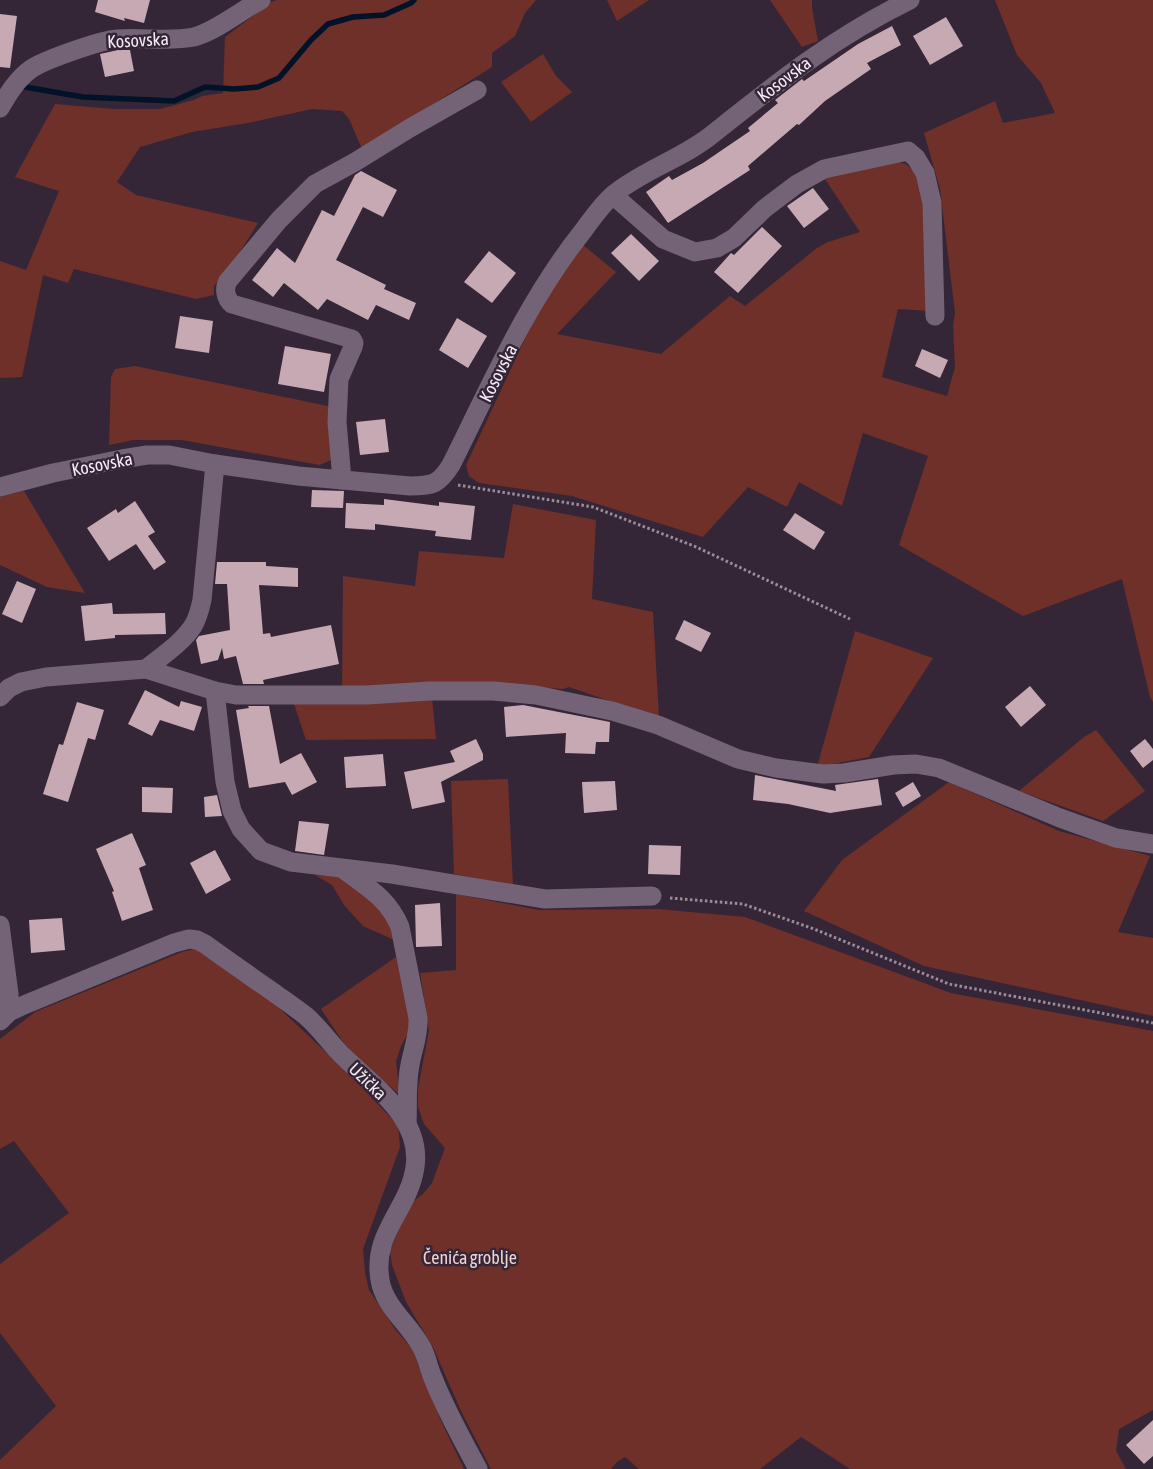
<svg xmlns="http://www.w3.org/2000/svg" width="1153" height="1469" viewBox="0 0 1153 1469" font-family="'Asap Condensed',sans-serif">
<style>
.green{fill:#6e3028}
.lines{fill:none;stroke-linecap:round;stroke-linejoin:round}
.stream{stroke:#021228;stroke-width:5.5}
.building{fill:#c6a9b3}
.path{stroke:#998d9a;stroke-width:3;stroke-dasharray:2.5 2.5;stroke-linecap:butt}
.street{stroke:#746376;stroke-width:19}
.labels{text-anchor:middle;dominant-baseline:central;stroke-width:5;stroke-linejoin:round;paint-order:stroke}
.street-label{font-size:18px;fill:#f4eaf5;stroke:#352637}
.park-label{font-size:18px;fill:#efd3cf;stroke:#352637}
</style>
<rect width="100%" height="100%" fill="#352637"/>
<g class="green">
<path d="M277 0H536L525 13 515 36 492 53V67L362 149 349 119 342 111 312 109 248 123 192 132 140 147 117 182 136 195 258 223 235 260 214 286V295L196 299 74 269 68 283 43 275 22 377 0 378V261L26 270 59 191 15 177 55 104 114 109H160L194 100 202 96 223 93 225 37 271 2Z"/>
<path d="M607 0H649L617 21Z"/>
<path d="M770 0H812V8L818 41 802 47Z"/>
<path d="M995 0H1153V702L1150 697 1122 579 1023 616 899 545 928 456 863 433 842 506 799 482 787 507 748 487 703 537 572 496 479 483 469 476 466 465 529 330 550 293 583 245 616 272 557 334 661 354 730 296 745 306 817 248 828 242 860 232 823 176 899 162 906 164 917 174 926 204 929 311 898 309 882 377 947 396 955 367 953 326 955 313 940 189 924 133 995 101 1003 123 1055 113 1041 83 1017 55Z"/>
<path d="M543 54 556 76 572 92 531 122 501 82Z"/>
<path d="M135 366 328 406 331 460 320 465 182 440H133L109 445 111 377 115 369Z"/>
<path d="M24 491 85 593 47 587 0 565V497Z"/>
<path d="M513 504 596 520 592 599 653 612 659 718 569 687 563 689 473 683 342 687 343 576 415 586 419 551 504 558Z"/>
<path d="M855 631 933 658 869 757 817 767Z"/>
<path d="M432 697 436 739 306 740 294 704Z"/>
<path d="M1096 730 1145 791 1103 821 1019 791 1084 737Z"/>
<path d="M508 779 513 886 454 874 451 781Z"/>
<path d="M949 782 1059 831 1150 856 1118 932 1153 938V1016L924 966 804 911 842 860Z"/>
<path d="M315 875 340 876 377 900 390 923 394 940 363 926 344 905 332 885Z"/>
<path d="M456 894 539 910 658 909 745 917 951 993 1153 1031V1410L1119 1429 1116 1451 1126 1469H850L801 1437 760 1469H639L625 1457 617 1462 611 1469H491L461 1411 433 1347 406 1302 392 1265 390 1251 409 1205 424 1193 432 1183 445 1148 424 1124 418 1107V1089L429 1030 420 973 456 970Z"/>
<path d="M194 949 203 951 267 997 342 1067 398 1125 400 1147 363 1249 365 1272 369 1290 395 1329 414 1351 419 1368 442 1423 464 1469H0V1460L56 1406 0 1333V1264L69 1213 14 1141 0 1149V1039L35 1012 182 952Z"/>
<path d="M396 957 412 1017 409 1031 401 1046 396 1061 400 1095 360 1061 343 1042 321 1009Z"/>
</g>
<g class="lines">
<path class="stream" d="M19 86 83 97 174 101 205 87 234 89 258 87 279 78 311 40 328 24 353 17 384 15 411 3 414 0"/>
</g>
<g class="building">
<path d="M98 0H150L144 23 124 18 125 21 95 12Z"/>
<path d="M0 14 17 16 10 68 0 67Z"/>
<path d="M946 17 963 46 930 65 913 36Z"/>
<path d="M892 26 901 45 867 63 871 69 825 101 799 125 797 124 748 166 750 170 668 223 646 192 669 176 672 180 703 163 750 131 748 128 778 103 775 100 802 79 804 81 858 44Z"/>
<path d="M118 50H130L134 71 105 77 100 54Z"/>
<path d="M361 171 397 190 383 217 363 207 336 260 386 285 384 289 416 303 409 320 376 305 368 320 327 299 318 310 284 283 273 297 252 280 277 248 295 263 322 210 334 216 355 175Z"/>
<path d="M813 188 829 209 804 228 787 206Z"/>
<path d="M762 227 782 246 738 293 714 272 731 253 734 255Z"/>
<path d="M631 234 659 261 639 281 611 253Z"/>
<path d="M489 251 516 273 492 303 464 282Z"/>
<path d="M180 316 213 321 209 353 175 348Z"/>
<path d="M457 318 487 336 468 368 439 350Z"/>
<path d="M285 346 331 354 324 392 278 384Z"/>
<path d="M922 349 948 360 940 378 915 366Z"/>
<path d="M385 419 389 452 360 455 356 422Z"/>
<path d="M312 490 344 491 343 508 311 507Z"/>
<path d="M384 499 439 506V502L475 506 471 540 435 536 436 531 375 524V530L345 528 346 503 384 505Z"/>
<path d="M135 501 155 532 148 536 166 562 154 570 136 544 109 561 87 528 116 509 118 513Z"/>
<path d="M795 513 825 532 814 550 783 530Z"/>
<path d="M217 562H266V566L298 568V587L259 585 263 634 270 633 271 637 331 625 339 664 263 680 264 684H243L236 656 224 659 222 648 218 660 201 664 196 640 199 636 230 630 227 584H215Z"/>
<path d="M17 581 36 589 22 623 2 614Z"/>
<path d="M112 603 113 614 165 613 166 634 115 635V638L85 641 81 606Z"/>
<path d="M684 620 711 633 701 652 675 639Z"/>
<path d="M1030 686 1046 705 1021 727 1005 707Z"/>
<path d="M145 690 179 707 181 701 202 707 194 731 160 720 152 736 128 724Z"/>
<path d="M77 702 104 710 95 740 88 738 68 802 43 794 59 744 63 745Z"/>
<path d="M523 705 610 722 609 742H596L595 754 565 753 566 733 506 737 504 707Z"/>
<path d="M248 706H269L280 764 301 753 317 782 292 795 285 782 249 788 236 710 249 708Z"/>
<path d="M476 739 483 754V760L441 782 445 802 412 809 404 772 455 762 450 751Z"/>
<path d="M1145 739 1153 749V760L1143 768 1130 751Z"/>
<path d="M383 754 386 786 346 788 344 757Z"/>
<path d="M755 775 836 791 835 785 878 779 882 805 830 813 788 804 753 800Z"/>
<path d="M615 781 617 810 584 813 582 782Z"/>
<path d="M913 782 921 796 903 807 895 793Z"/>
<path d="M142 787 173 788 172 813 142 812Z"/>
<path d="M217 795 222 816 205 817 204 797Z"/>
<path d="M299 821 329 824 324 855 295 851Z"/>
<path d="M132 833 146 865 139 868 153 910 122 921 112 892 114 891 96 849Z"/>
<path d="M649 845 681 846 680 875 648 874Z"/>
<path d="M215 850 231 880 206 894 190 863Z"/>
<path d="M440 903 442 946 416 947 415 905Z"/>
<path d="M62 918 65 950 31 953 29 920Z"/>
<path d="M1153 1420V1456L1144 1464 1126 1445Z"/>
</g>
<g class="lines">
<g class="path">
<path d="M458 485 593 507 694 546 850 619"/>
<path d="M670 898 743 904 814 929 949 984 1153 1023"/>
</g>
<g class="street">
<path d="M0 108C8 94 17 79 31 69 44 60 101 40 117 39 142 37 169 42 194 37 216 31 240 11 261 0"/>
<path d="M613 195 663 239 695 252 717 248 734 238 764 209 797 184 824 169 908 151 916 158 925 173 932 203 935 316"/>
<path d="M342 480 337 422 339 379 353 347 354 343 352 339 232 304C225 298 224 288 228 281L279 220 315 184 355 162 410 128 477 90"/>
<path d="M0 487 53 473 122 459 147 455H169L215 464 298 476 410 486C433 486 439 484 451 465 491 385 527 301 583 231 592 219 602 204 614 194 645 169 684 158 714 133 778 82 836 36 910 0"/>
<path d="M146 669C162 656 182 643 193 626 198 618 200 609 202 600L215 464"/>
<path d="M215 691 225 782 232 811 241 829 261 851 291 862 392 874 545 899 652 896"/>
<path d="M0 697 9 688 21 682 46 677 146 669 215 691 236 695H367L430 691H493L536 695 612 711 658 725 738 759 776 768 823 774 844 773 893 765 916 764 939 768 1060 818 1116 838 1153 844"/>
<path d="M343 869C367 887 388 898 400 927L418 1018C419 1035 413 1048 410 1065 406 1084 408 1105 407 1125"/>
<path d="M0 925 9 994V1012"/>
<path d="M0 1021 9 1012 24 1005 174 943 189 939 197 940 205 944C227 960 250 976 273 992 284 1000 296 1008 306 1016 321 1029 331 1045 345 1058 375 1087 422 1119 415 1167 409 1210 372 1232 380 1280 384 1306 408 1323 421 1346 427 1356 428 1367 433 1378 445 1409 462 1439 478 1469"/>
</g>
</g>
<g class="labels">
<g class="street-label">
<text transform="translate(138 40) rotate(-3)">Kosovska</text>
<text transform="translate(784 79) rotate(-37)">Kosovska</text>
<text transform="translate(498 373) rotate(-63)">Kosovska</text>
<text transform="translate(102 464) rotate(-11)">Kosovska</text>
<text transform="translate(368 1081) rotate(44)">Užička</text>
</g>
<g class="park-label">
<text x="470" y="1257">Čenića groblje</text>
</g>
</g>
</svg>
